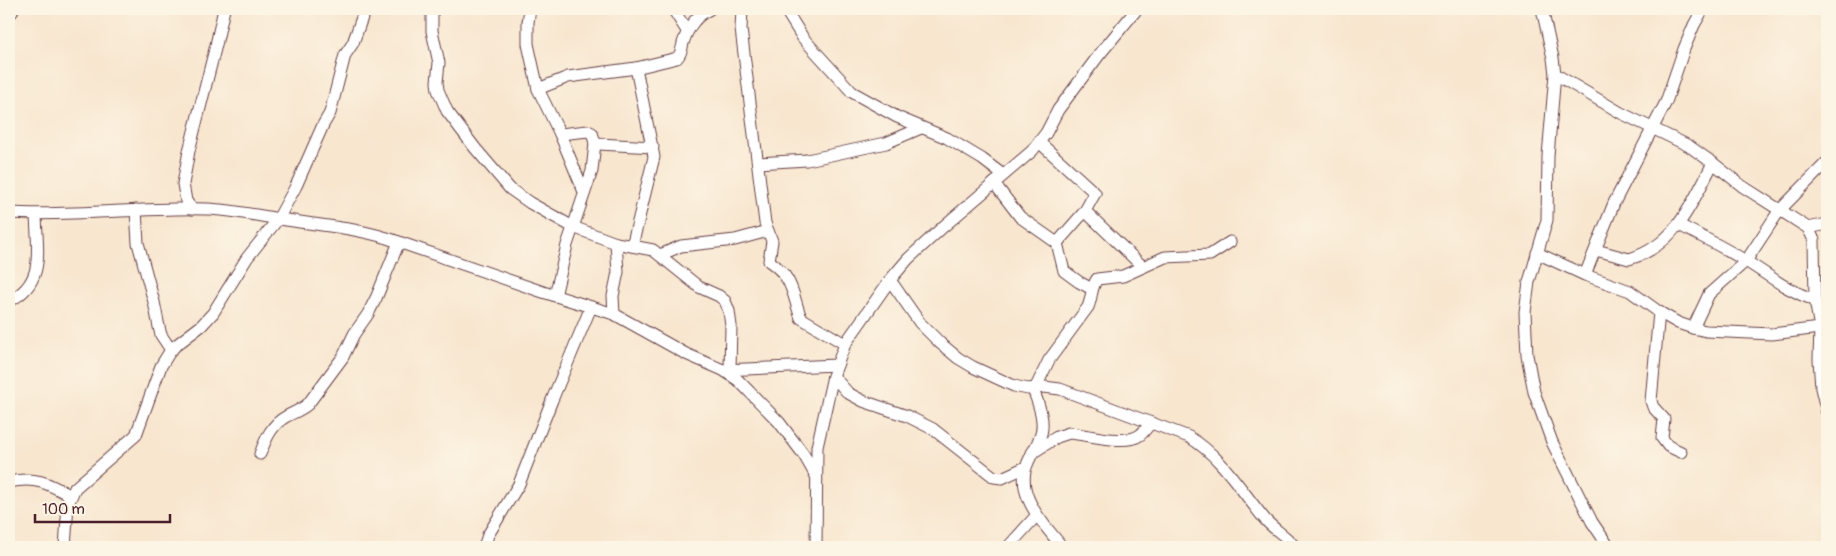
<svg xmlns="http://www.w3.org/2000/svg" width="1836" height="556" viewBox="0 0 1836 556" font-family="Pangolin,sans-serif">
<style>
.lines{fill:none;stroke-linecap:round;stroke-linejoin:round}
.minor-casing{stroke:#643d44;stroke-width:13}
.minor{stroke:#fff;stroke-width:11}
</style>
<rect width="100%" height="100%" fill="#fcf5e5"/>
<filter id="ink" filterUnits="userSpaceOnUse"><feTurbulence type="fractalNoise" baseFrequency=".02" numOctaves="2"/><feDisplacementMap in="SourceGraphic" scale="10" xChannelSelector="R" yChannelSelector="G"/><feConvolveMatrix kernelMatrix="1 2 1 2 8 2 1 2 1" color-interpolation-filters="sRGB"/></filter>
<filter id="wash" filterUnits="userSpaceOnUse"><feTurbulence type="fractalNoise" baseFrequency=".0096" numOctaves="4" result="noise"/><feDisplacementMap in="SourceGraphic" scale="20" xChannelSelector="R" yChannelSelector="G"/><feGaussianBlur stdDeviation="1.12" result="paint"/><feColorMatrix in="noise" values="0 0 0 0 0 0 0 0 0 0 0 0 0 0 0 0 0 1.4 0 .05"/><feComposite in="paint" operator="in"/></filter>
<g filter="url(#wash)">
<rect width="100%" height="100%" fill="#f8e6cf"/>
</g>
<g filter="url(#ink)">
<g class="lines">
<g class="minor-casing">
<g id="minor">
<path d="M432 9V31L439 63 437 82 438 90 447 111 475 148 510 189 530 203 573 227 616 243 653 250 699 287 719 296 725 301 729 311 731 326 730 370"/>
<path d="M530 9 528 22V44L538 89 560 134 584 192"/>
<path d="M673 9 687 31"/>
<path d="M742 9 741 29 745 62 765 223 772 241 769 261C793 277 792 293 801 318L845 344"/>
<path d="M785 9 803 38 852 92 897 117 947 138 982 159 1003 175"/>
<path d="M1542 9 1553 58 1555 74 1548 156 1547 220 1529 282 1525 312 1527 355 1534 392 1552 442 1592 522 1609 547"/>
<path d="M9 14 12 12 13 9"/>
<path d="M1555 74 1621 113 1689 146 1713 163 1742 186 1808 228 1814 240 1815 300 1820 328 1819 359 1821 388 1827 413"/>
<path d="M1827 79V96"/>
<path d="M538 89 568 77 636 68 677 58C681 54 682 49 683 43 688 28 695 16 710 9"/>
<path d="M560 134 588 131 592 133 595 143 599 144 653 147"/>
<path d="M1039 142 1095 193 1085 211 1057 243"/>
<path d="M758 163 807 160 826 156 886 143 921 128"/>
<path d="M994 183 1020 217 1057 243 1064 271 1079 282 1092 289"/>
<path d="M192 209 186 201 183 184 189 151 216 45 224 9"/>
<path d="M136 210 138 243 154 302 159 327 161 335 171 350"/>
<path d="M1085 211 1143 267"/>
<path d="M9 213C75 217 141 207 207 209 234 210 259 216 286 220 320 225 354 228 387 238L543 292 614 314 686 354 723 370 738 380 779 422 804 455 816 476"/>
<path d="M1679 225C1701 236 1723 247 1744 260 1769 275 1785 290 1815 300"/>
<path d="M1808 228 1827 224"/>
<path d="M632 246 654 157 636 68"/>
<path d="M1596 250 1629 259C1676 246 1693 201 1713 163"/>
<path d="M1537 253 1585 275 1630 291 1659 312 1678 323 1693 328 1706 331 1772 334 1827 327"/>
<path d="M660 255 681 246 735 240 768 231"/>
<path d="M1585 275 1614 203 1666 102 1684 49 1694 25 1703 9"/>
<path d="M890 280 920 323 940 343 958 358 973 367 1014 386 1028 389 1044 387 1060 389 1189 437C1221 456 1240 489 1263 517 1272 529 1286 535 1295 547"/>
<path d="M555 296 567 245 592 171 595 143"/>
<path d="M9 301C46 283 37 250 36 215"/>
<path d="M1659 312 1651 401 1653 407 1664 419 1662 438 1668 446 1681 452"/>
<path d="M614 314 613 296 618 272 616 243"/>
<path d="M1693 328 1709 294 1746 261 1779 211 1827 162"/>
<path d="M723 370 837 365"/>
<path d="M833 376 848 393 863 401 907 416 933 429 994 477 1002 478 1026 467"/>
<path d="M1033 389C1038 403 1045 419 1041 434 1034 456 1019 466 1026 492 1032 513 1049 530 1062 547"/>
<path d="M1035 389 1049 360 1088 307C1092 298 1091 287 1097 279L1123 276 1165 257 1210 255 1230 242"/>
<path d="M1032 453 1057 437 1069 433C1086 434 1125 446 1140 435 1144 432 1147 427 1151 423"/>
<path d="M260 454C266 438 272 424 287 416 295 412 301 410 308 404L343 357 354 334 368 314 377 296 399 242"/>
<path d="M9 482C35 476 48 483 71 496"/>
<path d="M65 547 68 504 75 488 136 435 161 366 169 353 175 346 201 326 213 313 247 258 278 219 296 186 323 125 330 113 345 55 353 43 365 9"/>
<path d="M484 547 488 535 519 484 552 400 591 307"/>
<path d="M816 547 817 447 833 376 845 344 890 280 908 259 944 226 1032 151 1046 133 1058 110 1099 55 1137 9"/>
<path d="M1008 547 1037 515"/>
</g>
</g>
<use href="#minor" class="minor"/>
</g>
</g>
<rect width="1836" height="556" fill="none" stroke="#fcf5e5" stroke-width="30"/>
<path d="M35 514v8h135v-8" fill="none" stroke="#4a1f2b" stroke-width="2.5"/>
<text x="42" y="514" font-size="15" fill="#4a1f2b" stroke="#fcf5e5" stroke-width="4" paint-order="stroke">100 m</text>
</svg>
